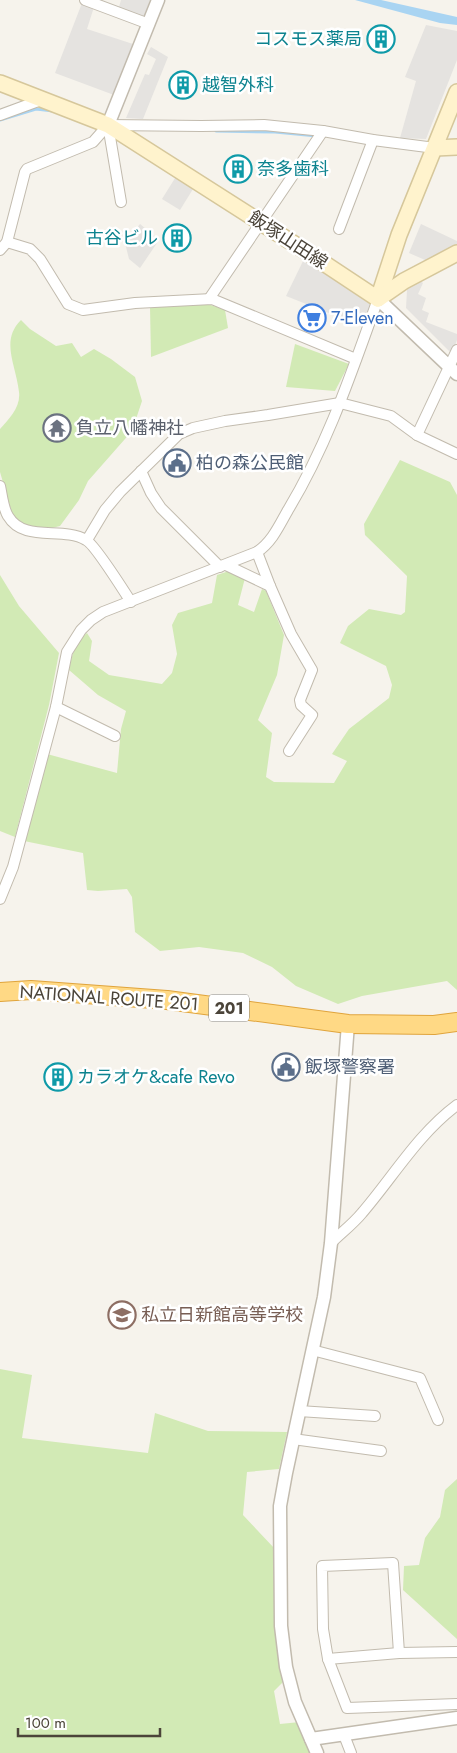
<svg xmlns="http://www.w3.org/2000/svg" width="457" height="1753" viewBox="0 0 457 1753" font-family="Jost,'Noto Sans JP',sans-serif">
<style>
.green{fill:#d2eab5}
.parking{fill:#e5e3e0}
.water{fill:#a9d4f2}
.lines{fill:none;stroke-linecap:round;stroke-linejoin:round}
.stream{stroke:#a9d4f2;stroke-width:3}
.minor-casing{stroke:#c2bbae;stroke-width:12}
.tertiary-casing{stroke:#c2bbae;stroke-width:15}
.secondary-casing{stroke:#d6c79b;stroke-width:18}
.trunk-casing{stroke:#e0a43c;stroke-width:20}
.minor{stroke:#fff;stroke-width:10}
.tertiary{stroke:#fff;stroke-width:12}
.secondary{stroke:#fff3cd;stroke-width:15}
.trunk{stroke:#ffd985;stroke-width:18}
.labels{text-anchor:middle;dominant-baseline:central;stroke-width:5;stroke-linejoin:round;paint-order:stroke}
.shield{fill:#fff;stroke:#817c74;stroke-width:1}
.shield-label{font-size:16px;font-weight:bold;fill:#4b4439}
.culture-label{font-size:18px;fill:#0d838f;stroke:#fff;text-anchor:start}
.street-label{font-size:18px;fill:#4b4439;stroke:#fff}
.shop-label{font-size:18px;fill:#366cbe;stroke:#fff;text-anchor:start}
.worship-label{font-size:18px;fill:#5b616d;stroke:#fff;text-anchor:start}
.service-label{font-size:18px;fill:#4e5e75;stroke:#fff;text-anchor:start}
.education-label{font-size:18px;fill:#785e54;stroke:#fff;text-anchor:start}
</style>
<rect width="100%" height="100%" fill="#f6f3ec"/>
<g class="green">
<path d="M208 304 225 310 228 328 151 357 150 307Z"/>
<path d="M21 320 30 329 56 346 72 343 81 357 94 349 111 359 135 377 142 401 132 431 88 481 79 500 60 526 52 528H33L18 521 12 513 0 472V429C9 419 21 407 19 392 16 364 0 341 21 320Z"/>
<path d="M295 344 349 364 335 391 286 387Z"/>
<path d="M400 460 450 482 457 495V990L447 981 362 996 338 1004 296 986 272 967 243 953 199 947 160 951 135 932 132 897 127 889 98 891 87 890 83 853 24 841 47 754 117 773 121 729 126 711 98 695 69 670C72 655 75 642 87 633L92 641 89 661 109 675 162 684 172 673 177 654 172 625 178 613 212 603 217 575 229 571 245 578 238 605 254 612 262 589 266 591 284 635 277 675 258 720 272 733 266 777 274 782 334 783 347 761 332 754 349 729 389 698 392 685 386 666 340 643 348 626 369 609 401 615 405 612 407 576 365 535 364 524Z"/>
<path d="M0 575 19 606 59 653 49 705 15 837 0 831Z"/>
<path d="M0 1369 32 1375 22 1438 148 1453 155 1413 208 1431 287 1432 279 1469 247 1472 243 1515 275 1549 284 1681 274 1691 280 1724 300 1722 311 1753H0Z"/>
<path d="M457 1479V1639L403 1590 404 1566 419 1565 425 1538 440 1517 445 1490Z"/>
</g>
<g class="parking">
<path d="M121 0H150L143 19 119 7Z"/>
<path d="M82 3 94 7 87 29 133 44 114 95 55 73Z"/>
<path d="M426 25 457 31V60L426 139 400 138 416 81 405 77Z"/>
<path d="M151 47 168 57 143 119 126 118 145 74 149 75 156 59 147 54Z"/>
<path d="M177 175 193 189 180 210 162 199Z"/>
<path d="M140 224 159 240 140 268 129 259 125 243Z"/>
<path d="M421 224 457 241V249L432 263 409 253Z"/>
<path d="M305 257 370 300V307L364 327 286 296Z"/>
<path d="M419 280 423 283 418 294 426 298 422 310 429 313 426 322 457 334V340L452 354 406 308 407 290Z"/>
</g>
<path class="water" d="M355 0H381L457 17V25L440 23Z"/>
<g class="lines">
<g class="stream">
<path d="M0 120 36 109 53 111"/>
<path d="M216 131 275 132 317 136"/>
</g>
<g class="minor-casing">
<g id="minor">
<path d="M85 0 149 24"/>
<path d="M0 115 41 100"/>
<path d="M108 125 121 202"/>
<path d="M339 229 373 140"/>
<path d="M7 242 30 249 40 259 68 304 83 310 135 303 212 299 356 359"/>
<path d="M0 250 7 242 25 172 27 169 93 142 108 125 201 126 264 125 323 131 373 140 435 148"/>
<path d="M209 299 323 131"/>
<path d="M417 435 457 350"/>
<path d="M141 471 151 493 161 508 220 567"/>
<path d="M0 486C2 495 3 508 8 516 24 543 62 526 86 540 94 544 124 591 131 602"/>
<path d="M87 540 105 510 120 492 179 434 193 428 225 421 268 415 340 403 391 416 417 435 457 454"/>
<path d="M257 552 270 586"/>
<path d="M226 565 270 586 291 634 312 670 300 700 301 705 312 715 289 751"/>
<path d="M56 707 115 736"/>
<path d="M0 899 13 867 56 707 67 652 81 630 91 620 103 612 257 552C272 542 279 526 288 510 328 444 352 371 378 299"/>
<path d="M331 1243C341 1233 353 1224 362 1213 393 1177 418 1134 457 1105"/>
<path d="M312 1350 420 1378 438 1420"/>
<path d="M299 1411 375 1416"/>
<path d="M293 1439 381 1451"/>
<path d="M399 1653 393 1563 322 1566 323 1629 328 1659 347 1708 457 1704"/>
<path d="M328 1659 399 1653 457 1652"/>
<path d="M344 1735 351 1753"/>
</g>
</g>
<g class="tertiary-casing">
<g id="tertiary">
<path d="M108 125 158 0"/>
<path d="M378 299 457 374"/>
<path d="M311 1739 457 1718"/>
<path d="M317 1753 295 1702 286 1667 281 1626 280 1506 286 1473 324 1297 331 1243 348 1024"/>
</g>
</g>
<g class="secondary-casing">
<g id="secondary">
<path d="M0 83 108 125 310 254 378 299"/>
<path d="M435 148 457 147"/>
<path d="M378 299 399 235 457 92"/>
<path d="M378 299 404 281 457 253"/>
</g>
</g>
<g class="trunk-casing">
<path id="trunk" d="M0 992 31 990 167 1000 348 1024 434 1025 457 1022"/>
</g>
<use href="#minor" class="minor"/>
<use href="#tertiary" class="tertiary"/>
<use href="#secondary" class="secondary"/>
<use href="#trunk" class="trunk"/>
</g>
<defs>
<g id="building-ring" transform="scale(1.4375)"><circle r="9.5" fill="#fff" stroke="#0f9aa8" stroke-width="1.5"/><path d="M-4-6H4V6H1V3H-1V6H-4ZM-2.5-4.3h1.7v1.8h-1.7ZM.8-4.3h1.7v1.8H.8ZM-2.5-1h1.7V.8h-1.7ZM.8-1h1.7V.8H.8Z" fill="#0f9aa8"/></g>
<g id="supermarket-ring" transform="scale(1.4375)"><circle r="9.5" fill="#fff" stroke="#3f7fe0" stroke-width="1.5"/><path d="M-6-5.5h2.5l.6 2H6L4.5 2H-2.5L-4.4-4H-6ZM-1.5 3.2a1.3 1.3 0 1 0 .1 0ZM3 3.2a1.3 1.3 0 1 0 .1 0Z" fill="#3f7fe0"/></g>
<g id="temple-ring" transform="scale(1.4375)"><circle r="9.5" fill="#fff" stroke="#6b7280" stroke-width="1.5"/><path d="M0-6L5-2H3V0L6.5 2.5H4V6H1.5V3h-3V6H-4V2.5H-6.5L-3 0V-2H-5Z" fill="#6b7280"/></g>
<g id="civic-ring" transform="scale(1.4375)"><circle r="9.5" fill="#fff" stroke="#5c6f8a" stroke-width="1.5"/><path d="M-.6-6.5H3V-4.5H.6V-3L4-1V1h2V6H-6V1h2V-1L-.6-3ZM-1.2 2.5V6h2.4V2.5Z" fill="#5c6f8a"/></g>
<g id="school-ring" transform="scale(1.4375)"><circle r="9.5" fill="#fff" stroke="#8d6e63" stroke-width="1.5"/><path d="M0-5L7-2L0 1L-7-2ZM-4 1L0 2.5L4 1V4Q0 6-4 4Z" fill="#8d6e63"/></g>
</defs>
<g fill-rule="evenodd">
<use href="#building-ring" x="381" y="39"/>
<use href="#building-ring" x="183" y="85"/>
<use href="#building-ring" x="238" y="169"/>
<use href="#building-ring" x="177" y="238"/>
<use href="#supermarket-ring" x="312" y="318"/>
<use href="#temple-ring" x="57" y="428"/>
<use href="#civic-ring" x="177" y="463"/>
<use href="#civic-ring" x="286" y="1067"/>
<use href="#building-ring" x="58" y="1077"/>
<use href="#school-ring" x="122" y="1315"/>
</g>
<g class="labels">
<rect class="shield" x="209" y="994.5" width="40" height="27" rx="4"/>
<g class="shield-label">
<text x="229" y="1008">201</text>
</g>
<g class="culture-label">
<text x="362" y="39" text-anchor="end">コスモス薬局</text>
<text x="202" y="85">越智外科</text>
<text x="257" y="169">奈多歯科</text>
<text x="158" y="238" text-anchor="end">古谷ビル</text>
<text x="77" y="1077">カラオケ&amp;cafe Revo</text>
</g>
<g class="street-label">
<text transform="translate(288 240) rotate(33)">飯塚山田線</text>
<text transform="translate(109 998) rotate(4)">NATIONAL ROUTE 201</text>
</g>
<g class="shop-label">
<text x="331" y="318">7-Eleven</text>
</g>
<g class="worship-label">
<text x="76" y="428">負立八幡神社</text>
</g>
<g class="service-label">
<text x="196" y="463">柏の森公民館</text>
<text x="305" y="1067">飯塚警察署</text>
</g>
<g class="education-label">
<text x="141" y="1315">私立日新館高等学校</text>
</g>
</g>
<path d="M18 1728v8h142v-8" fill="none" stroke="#4b4439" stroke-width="2.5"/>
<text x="25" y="1728" font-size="15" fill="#4b4439" stroke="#ffffff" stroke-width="4" paint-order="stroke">100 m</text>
</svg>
